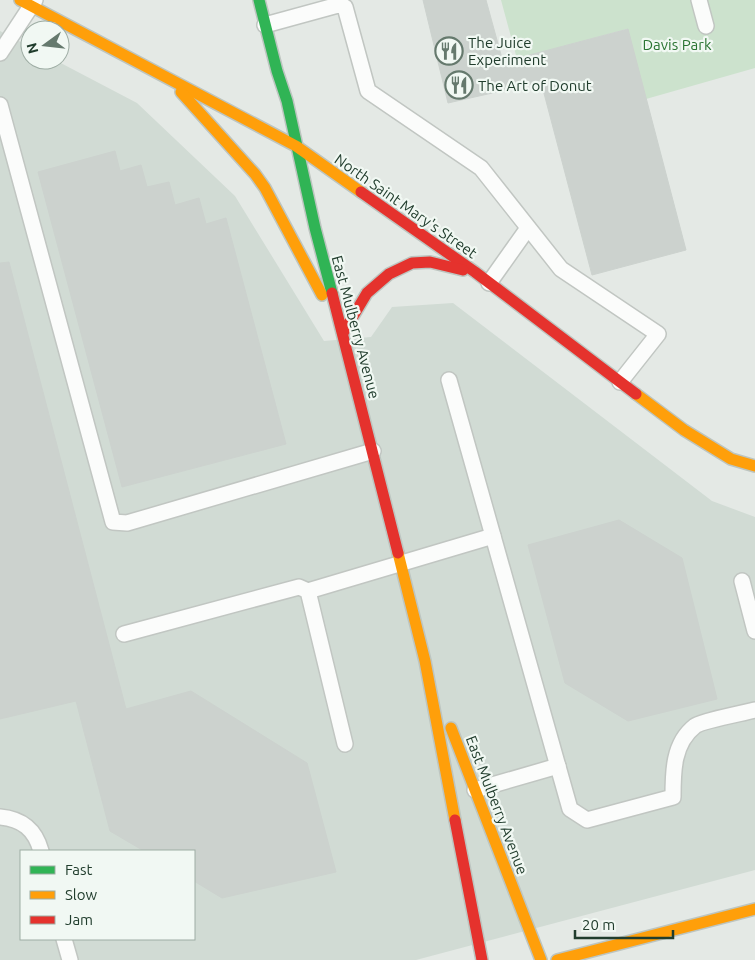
<svg xmlns="http://www.w3.org/2000/svg" width="755" height="960" viewBox="0 0 755 960" font-family="Ubuntu,sans-serif">
<style>
.built{fill:#d1dbd4;fill-rule:evenodd}
.green{fill:#cce2cd}
.building{fill:#ccd2ce;stroke:#ccd2ce}
.lines{fill:none;stroke-linecap:round;stroke-linejoin:round}
.lane-casing{stroke:#c1c6c2;stroke-width:18}
.fast-casing{stroke:#bdc5c0;stroke-width:14}
.slow-casing{stroke:#bdc5c0;stroke-width:14}
.jam-casing{stroke:#bdc5c0;stroke-width:14}
.lane{stroke:#fbfcfb;stroke-width:15}
.fast{stroke:#30b455;stroke-width:11}
.slow{stroke:#ff9f0a;stroke-width:11}
.jam{stroke:#e5322d;stroke-width:11}
.labels{text-anchor:middle;dominant-baseline:central;stroke-width:4.5;stroke-linejoin:round;paint-order:stroke}
.poi-label{font-size:15px;fill:#213d2d;stroke:#f1f8f3;text-anchor:start}
.park-label{font-size:15px;fill:#2a7432;stroke:#f1f8f3}
.street-label{font-size:15px;fill:#213d2d;stroke:#f1f8f3}
</style>
<rect width="100%" height="100%" fill="#e4e9e5"/>
<path class="built" d="M0 31 30 47V60H55L137 103 235 196 324 341 371 337 392 307 453 303 712 501 755 517V870L416 960H0ZM21 851H194V939H21Z"/>
<path class="green" d="M501 0H755V68L646 99 627 29 517 59Z"/>
<g class="building">
<path d="M423 0H486L503 62 628 29 686 250 592 275 541 82 448 103Z"/>
<path d="M115 151 120 171 141 165 147 187 169 182 175 205 199 198 206 224 226 218 286 444 122 487 38 172Z"/>
<path d="M9 262 126 709 191 691 307 763 336 872 222 898 194 881V851H144L110 831 76 701 0 719V263Z"/>
<path d="M619 520 682 558 717 699 628 721 565 683 528 545Z"/>
</g>
<g class="lines">
<g class="lane-casing">
<g id="lane">
<path d="M699 0 706 26"/>
<path d="M265 25 338 5 345 7 368 91 481 168 561 269 658 334 620 382"/>
<path d="M0 53 35 0"/>
<path d="M0 105 113 522 127 523 373 451"/>
<path d="M489 283 528 228"/>
<path d="M449 380 570 809 587 820 673 797C673 772 673 743 695 726 701 721 744 713 755 710"/>
<path d="M742 581 755 631"/>
<path d="M308 591 493 536"/>
<path d="M124 634 299 587 308 591 345 744"/>
<path d="M475 790 558 766"/>
<path d="M0 817C22 819 35 829 41 851"/>
<path d="M64 939 70 960"/>
</g>
</g>
<g class="fast-casing">
<path id="fast" d="M259 0 277 71 287 101 315 228 332 293"/>
</g>
<g class="slow-casing">
<g id="slow">
<path d="M20 0 296 146 361 192"/>
<path d="M181 92 255 174 265 188 322 295"/>
<path d="M636 394 684 430 731 459 755 466"/>
<path d="M398 553 425 661 455 820"/>
<path d="M451 728 541 960"/>
<path d="M557 960 755 909"/>
</g>
</g>
<g class="jam-casing">
<g id="jam">
<path d="M361 192 475 272 636 394"/>
<path d="M332 293 398 553"/>
<path d="M343 333 367 293 389 274 412 263 430 262 463 270"/>
<path d="M455 820 482 960"/>
</g>
</g>
<use href="#lane" class="lane"/>
<use href="#fast" class="fast"/>
<use href="#slow" class="slow"/>
<use href="#jam" class="jam"/>
</g>
<defs>
<g id="restaurant-ring" transform="scale(1.4375)"><circle r="9.5" fill="#f1f8f3" stroke="#65796d" stroke-width="1.5"/><path d="M-5-6h1v4h1v-4h1v4h1v-4h1v5L-1.5 .5V6h-2V.5L-5-1ZM5-6V6H3V1.5H1.5Q1.5-4 5-6Z" fill="#65796d"/></g>
</defs>
<g fill-rule="evenodd">
<use href="#restaurant-ring" x="449" y="51"/>
<use href="#restaurant-ring" x="459" y="85"/>
</g>
<g class="labels">
<g class="poi-label">
<text x="468" y="42">The Juice<tspan x="468" dy="17">Experiment</tspan></text>
<text x="478" y="85">The Art of Donut</text>
</g>
<g class="park-label">
<text x="677" y="44">Davis Park</text>
</g>
<g class="street-label">
<text transform="translate(406 206) rotate(35)">North Saint Mary's Street</text>
<text transform="translate(356 327) rotate(75)">East Mulberry Avenue</text>
<text transform="translate(497 805) rotate(69)">East Mulberry Avenue</text>
</g>
</g>
<rect x="20" y="850" width="175" height="90" fill="#f1f8f3" stroke="#9eada4"/>
<rect x="30" y="866" width="25" height="8" fill="#30b455" stroke="#9eada4"/>
<text x="65" y="875" font-size="15" fill="#213d2d">Fast</text>
<rect x="30" y="891" width="25" height="8" fill="#ff9f0a" stroke="#9eada4"/>
<text x="65" y="900" font-size="15" fill="#213d2d">Slow</text>
<rect x="30" y="916" width="25" height="8" fill="#e5322d" stroke="#9eada4"/>
<text x="65" y="925" font-size="15" fill="#213d2d">Jam</text>
<g transform="translate(45 45) rotate(255)"><circle r="24" fill="#f1f8f3" stroke="#9eada4"/>
<path d="M0-4L9 19L0 12L-9 19Z" fill="#65796d"/>
<text y="-8" font-size="14" font-weight="bold" text-anchor="middle" fill="#213d2d">N</text>
</g>
<path d="M575 930v8h98v-8" fill="none" stroke="#213d2d" stroke-width="2.5"/>
<text x="582" y="930" font-size="15" fill="#213d2d" stroke="#f1f8f3" stroke-width="4" paint-order="stroke">20 m</text>
</svg>
